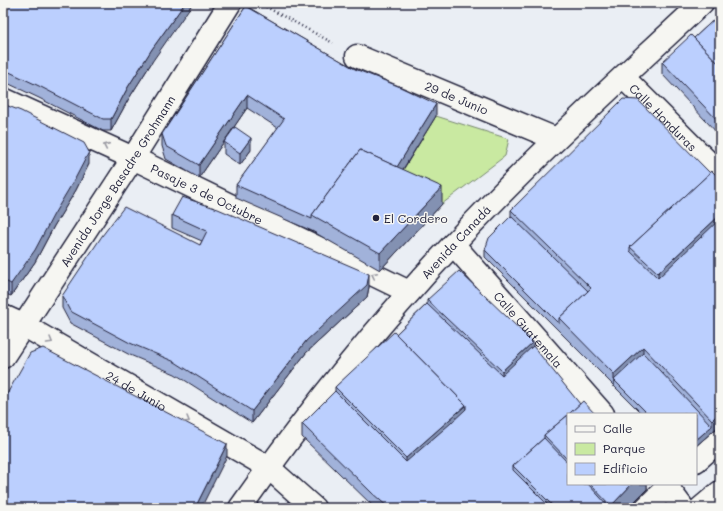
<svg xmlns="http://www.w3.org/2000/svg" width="723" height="511" viewBox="0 0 723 511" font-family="Mali,sans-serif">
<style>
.green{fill:#c9e9a1;stroke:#76866e}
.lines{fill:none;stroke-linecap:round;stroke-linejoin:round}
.minor-casing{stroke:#22223b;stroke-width:25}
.major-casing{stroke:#22223b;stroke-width:25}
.path{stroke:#22223b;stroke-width:2.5;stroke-dasharray:1 3;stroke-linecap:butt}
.minor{stroke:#f6f6f2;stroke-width:22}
.major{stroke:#f6f6f2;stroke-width:22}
.wall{fill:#a1b2da;stroke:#22223b}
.shaded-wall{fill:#8391b2;stroke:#22223b}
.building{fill:#bbcffe;stroke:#22223b}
.oneway{stroke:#9797a0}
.poi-dot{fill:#22223b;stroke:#f6f6f2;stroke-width:1.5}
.labels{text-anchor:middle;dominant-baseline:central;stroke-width:3;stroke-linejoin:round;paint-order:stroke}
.street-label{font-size:12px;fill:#22223b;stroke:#f6f6f2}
.poi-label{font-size:12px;fill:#22223b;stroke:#f6f6f2;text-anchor:start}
</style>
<rect width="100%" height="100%" fill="#eaeef4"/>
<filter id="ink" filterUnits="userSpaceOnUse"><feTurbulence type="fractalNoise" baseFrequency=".025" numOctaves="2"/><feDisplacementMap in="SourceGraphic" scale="8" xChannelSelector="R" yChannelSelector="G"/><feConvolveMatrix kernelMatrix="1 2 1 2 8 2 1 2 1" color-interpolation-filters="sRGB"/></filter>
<g filter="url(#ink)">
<path class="green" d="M436 116 509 139 505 156 442 204 395 182Z"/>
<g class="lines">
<g class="minor-casing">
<g id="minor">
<path id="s1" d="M357 56 556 139"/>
<path id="s2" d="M623 77 720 174"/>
<path id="s3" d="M3 99 133 158 409 292"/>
<path id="s4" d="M453 244 603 414"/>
<path id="s5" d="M3 316 23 325 268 467 314 508"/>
<path id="s6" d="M3 357 133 158 230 3"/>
<path d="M665 484 683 508"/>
<path id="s7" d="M240 508C319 395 407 289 504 191 568 126 636 65 702 3"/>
</g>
</g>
<g class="major-casing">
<g id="major">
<path d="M696 461 720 440"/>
<path d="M646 508 670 484"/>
<path d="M701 508 720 492"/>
</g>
</g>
<path class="path" d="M259 3 333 43"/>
<use href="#minor" class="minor"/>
<use href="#major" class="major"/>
</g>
<g class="wall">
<path d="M3 3 152 62 128 100 111 131H103L39 98 3 81Z"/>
<path d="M246 6 436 116 403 170 442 204 380 270 312 231 236 198V185L278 128 247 108 199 178 166 159 162 146V134Z"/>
<path d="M720 14V136L662 74V62L694 38Z"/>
<path d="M3 104 89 164 76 190 54 226 35 262 11 296 3 293Z"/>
<path d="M224 142 251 150 240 165 224 154Z"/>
<path d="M710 173 720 179V425L696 446V414H642L485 257V250L511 216V210Z"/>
<path d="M172 215 369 287 367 297 306 353 252 423 175 374 130 355 70 323 62 308V296L200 245 202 241 172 228Z"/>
<path d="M427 300 533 346 568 414V484H647V489L628 508H375L302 437V424L335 391V387L396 334 427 304Z"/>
</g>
<g class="shaded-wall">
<path d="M185 3H193L152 62 128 100 111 131V119L128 87 152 49Z"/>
<path d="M247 95V108L199 178V165Z"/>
<path d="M436 104V116L395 182V170Z"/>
<path d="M251 138V150L240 165V153Z"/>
<path d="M89 152V164L76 190 54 226 35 262 11 296V284Z"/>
<path d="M442 187V204L380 270V253Z"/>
<path d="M720 215V232L658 290V273Z"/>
<path d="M369 274V287L367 297 306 353 252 423V411L306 341Z"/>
<path d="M533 342V359L502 388V371Z"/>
<path d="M643 347V360L614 380V387V374Z"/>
<path d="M466 405V422L406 475V458Z"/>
<path d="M720 412V425L696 446V440L712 426V420Z"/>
<path d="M227 444V456L201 508H195Z"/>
<path d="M632 484H647V489L628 508H611V506Z"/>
</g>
<g class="building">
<path d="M3 3H185L152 49 128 87 111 119H103L39 86 3 69Z"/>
<path d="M246 6 355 69 398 86 436 104 397 167 360 150 312 215V219L236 185 284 119 247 95 199 165 166 146 162 134Z"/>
<path d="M720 14V65L694 38Z"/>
<path d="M691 35 720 65V123L662 62Z"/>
<path d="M623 99 638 100 710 173 630 247V251L658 278 720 219V276L719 277 720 278V412L712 420 643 347 614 374 559 318 591 288 511 210Z"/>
<path d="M3 104 21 111 84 143 89 152 76 177 54 214 35 250 11 284 3 280Z"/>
<path d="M235 127 251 138 240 153 224 142Z"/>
<path d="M360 150 442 187 380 253 312 215Z"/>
<path d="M712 171 720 179V215L658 273 630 247Z"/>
<path d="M182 197 218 209 369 274 367 285 306 341 252 411 175 362 130 343 70 311 62 296 102 236 124 207 200 245 207 231 172 215Z"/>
<path d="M511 216 588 291 559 318V324L485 250 489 238Z"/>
<path d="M459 271 533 342 502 371 427 300Z"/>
<path d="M427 304 502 375 533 346 580 404 569 414H568V415L544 435V438L513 466V470L551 508H389L372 493 302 424 335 391 406 462 451 423 466 409V405L396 334Z"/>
<path d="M394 332 466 405 406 458 335 387Z"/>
<path d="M43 348 227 444 195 508H3V401L30 353Z"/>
<path d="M643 353 712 426 696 440V414H648L614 380Z"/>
<path d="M583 401 595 414H569Z"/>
<path d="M568 415V460L544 435Z"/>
<path d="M544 438 568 463V484H588L610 508H555L513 466Z"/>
<path d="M590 484H632L611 506Z"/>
</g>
<defs><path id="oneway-chevron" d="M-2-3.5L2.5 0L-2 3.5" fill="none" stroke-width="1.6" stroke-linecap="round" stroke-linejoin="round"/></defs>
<g class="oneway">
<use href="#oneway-chevron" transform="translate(106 146) rotate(-156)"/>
<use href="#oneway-chevron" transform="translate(374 275) rotate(-154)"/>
<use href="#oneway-chevron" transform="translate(50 341) rotate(30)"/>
<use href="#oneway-chevron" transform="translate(187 420) rotate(30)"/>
</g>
</g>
<circle class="poi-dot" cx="376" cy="218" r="4"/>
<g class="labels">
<g class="street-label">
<text stroke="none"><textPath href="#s1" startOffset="108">29 de Junio</textPath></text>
<text stroke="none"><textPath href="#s2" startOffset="57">Calle Honduras</textPath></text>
<text stroke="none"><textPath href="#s6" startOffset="210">Avenida Jorge Basadre Grohmann</textPath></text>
<text stroke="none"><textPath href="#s3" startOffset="225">Pasaje 3 de Octubre</textPath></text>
<text stroke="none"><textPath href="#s7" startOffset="343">Avenida Canadá</textPath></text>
<text stroke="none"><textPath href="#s4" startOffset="114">Calle Guatemala</textPath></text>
<text stroke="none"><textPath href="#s5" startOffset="153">24 de Junio</textPath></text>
</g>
<g class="poi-label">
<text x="384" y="218">El Cordero</text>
</g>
</g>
<rect width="723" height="511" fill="none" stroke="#f6f6f2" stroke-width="16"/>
<rect x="8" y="8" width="707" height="495" fill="none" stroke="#22223b" stroke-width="1.5" filter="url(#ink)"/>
<rect x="567" y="413" width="130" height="72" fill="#f6f6f2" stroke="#a1a1a9"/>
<rect x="575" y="426" width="20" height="6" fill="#f6f6f2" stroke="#a1a1a9"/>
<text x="603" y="433" font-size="12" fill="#22223b">Calle</text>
<rect x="575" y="443" width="20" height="12" fill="#c9e9a1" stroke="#a1a1a9"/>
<text x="603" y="453" font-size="12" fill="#22223b">Parque</text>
<rect x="575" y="463" width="20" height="12" fill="#bbcffe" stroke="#a1a1a9"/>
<text x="603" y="473" font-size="12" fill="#22223b">Edificio</text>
</svg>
